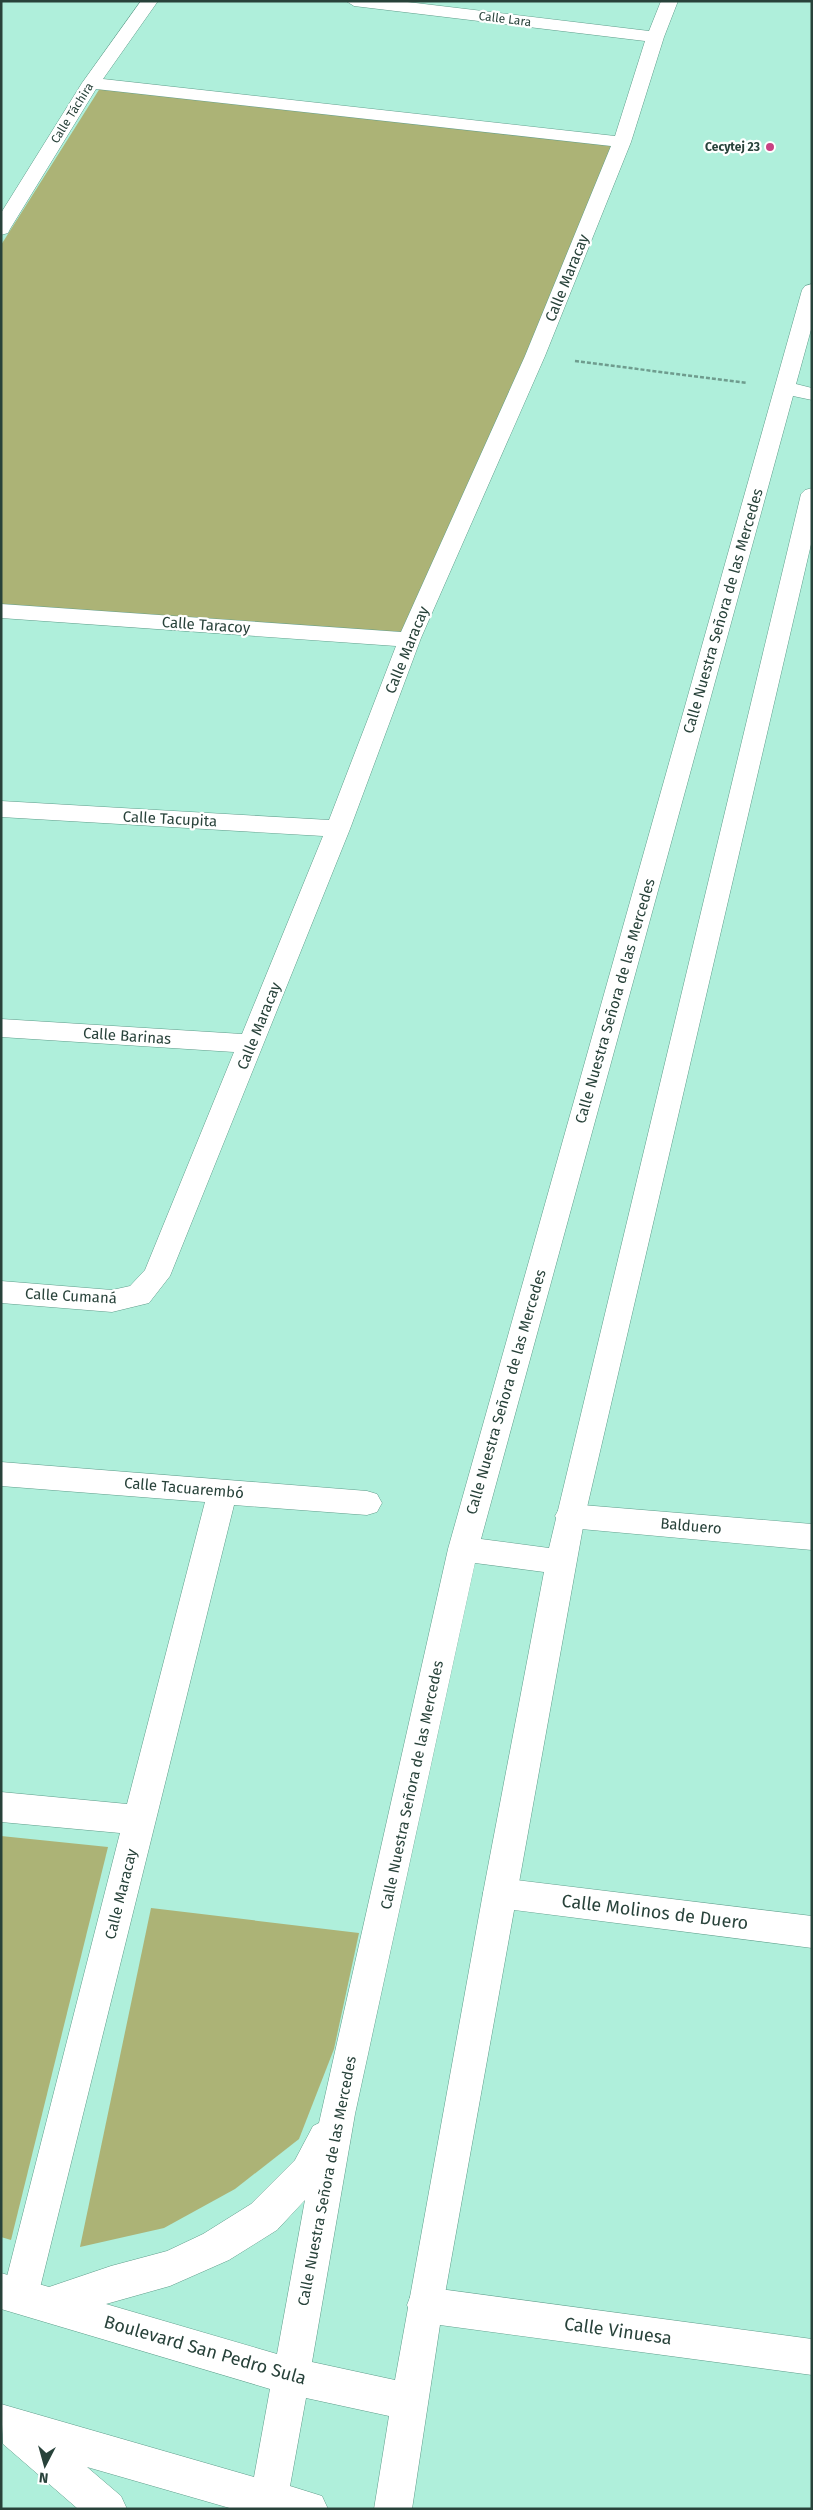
<svg xmlns="http://www.w3.org/2000/svg" width="813" height="2510" viewBox="0 0 813 2510" font-family="'Fira Sans',sans-serif">
<style>
.green{fill:#acb376}
.lines{fill:none;stroke-linecap:round;stroke-linejoin:round}
.minor-casing{stroke:#5f9d8b;stroke-width:1}
.tertiary-casing{stroke:#5f9d8b;stroke-width:1}
.path{stroke:#6f9c8e;stroke-width:2.5;stroke-dasharray:4 2;stroke-linecap:butt}
.minor{fill:#fff;fill-rule:evenodd}
.tertiary{fill:#fff;fill-rule:evenodd}
.poi-dot{fill:#c84283;stroke:#fff;stroke-width:2}
.labels{text-anchor:middle;dominant-baseline:central;stroke-width:4.5;stroke-linejoin:round;paint-order:stroke}
.far-street-label{font-size:12px;fill:#28423a;stroke:#fff}
.far-poi-label{font-size:12px;font-weight:bold;fill:#28423a;stroke:#fff;text-anchor:end}
.street-label{font-size:15px;fill:#28423a;stroke:#fff}
.near-street-label{font-size:18px;fill:#28423a;stroke:#fff}
</style>
<rect width="100%" height="100%" fill="#afefdb"/>
<g class="green">
<path d="M102 85 616 142 410 638 1 610V245Z"/>
<path d="M1 1836 108 1847 11 2240 1 2237Z"/>
<path d="M151 1908 359 1933 334 2049 299 2139 235 2189 164 2228 80 2247Z"/>
</g>
<g class="lines">
<g class="minor-casing">
<g id="minor">
<path d="M141 1H158L103 79 615 136 645 41 354 6 346 1H399L649 31 661 1H678L664 37 631 142 545 356 421 638 350 829 170 1276 149 1303 112 1312 1 1303V1281L112 1290 130 1286 145 1270 234 1052 1 1037V1019L242 1034 323 836 1 817V801L329 820 396 646 1 618V604L401 632 525 356 611 146 96 89 10 229 8 233 1 235V213L82 83Z"/>
<path d="M1 1462 367 1491 377 1494 382 1503 377 1512 367 1515 234 1505 38 2296 33 2309 20 2314 7 2309 2 2296 120 1833 1 1822V1792L127 1804 205 1502 1 1486Z"/>
<path d="M570 1504 812 1524V1550L570 1528 560 1525 555 1516 560 1507Z"/>
<path d="M499 1878 812 1916V1948L499 1908 487 1904 483 1893 487 1882Z"/>
<path d="M425 2287 812 2339V2375L425 2323 412 2318 407 2305 412 2292Z"/>
</g>
</g>
<g class="tertiary-casing">
<path id="tertiary" d="M812 284V326L796 384 812 388V400L793 396 481 1539 549 1548 801 494 805 490 812 488V540L585 1516 443 2305 412 2509H374L389 2416 306 2398 290 2486 322 2496 328 2509H233L87 2467 121 2496 127 2509H78L3 2444 1 2404 254 2477 270 2389 1 2309V2273L49 2287 111 2266 167 2251 203 2234 251 2204 295 2160 313 2126 319 2123 448 1549 802 290 805 286ZM475 1563 544 1572 483 1893 395 2380 312 2362 355 2114ZM305 2200 277 2354 106 2304 170 2286 229 2260 277 2230Z"/>
</g>
<path class="path" d="M575 361 747 383"/>
<use href="#minor" class="minor"/>
<use href="#tertiary" class="tertiary"/>
</g>
<circle class="poi-dot" cx="770" cy="147" r="5"/>
<g class="labels">
<g class="far-street-label">
<text transform="translate(505 19) rotate(7)">Calle Lara</text>
<text transform="translate(72 113) rotate(-58)">Calle Táchira</text>
</g>
<g class="far-poi-label">
<text x="760" y="147">Cecytej 23</text>
</g>
<g class="street-label">
<text transform="translate(567 278) rotate(-68)">Calle Maracay</text>
<text transform="translate(723 611) rotate(-74)">Calle Nuestra Señora de las Mercedes</text>
<text transform="translate(206 625) rotate(4)">Calle Taracoy</text>
<text transform="translate(407 650) rotate(-68)">Calle Maracay</text>
<text transform="translate(170 819) rotate(3)">Calle Tacupita</text>
<text transform="translate(615 1001) rotate(-74)">Calle Nuestra Señora de las Mercedes</text>
<text transform="translate(259 1026) rotate(-68)">Calle Maracay</text>
<text transform="translate(127 1036) rotate(4)">Calle Barinas</text>
<text transform="translate(71 1296) rotate(3)">Calle Cumaná</text>
<text transform="translate(506 1392) rotate(-74)">Calle Nuestra Señora de las Mercedes</text>
<text transform="translate(184 1488) rotate(5)">Calle Tacuarembó</text>
<text transform="translate(691 1526) rotate(5)">Balduero</text>
<text transform="translate(412 1785) rotate(-78)">Calle Nuestra Señora de las Mercedes</text>
<text transform="translate(121 1894) rotate(-76)">Calle Maracay</text>
<text transform="translate(327 2181) rotate(-79)">Calle Nuestra Señora de las Mercedes</text>
</g>
<g class="near-street-label">
<text transform="translate(655 1912) rotate(7)">Calle Molinos de Duero</text>
<text transform="translate(618 2331) rotate(8)">Calle Vinuesa</text>
<text transform="translate(205 2350) rotate(16)">Boulevard San Pedro Sula</text>
</g>
</g>
<rect width="813" height="2510" fill="none" stroke="#28423a" stroke-width="5"/>
<g transform="translate(45 2465) rotate(186)" stroke="#ffffff" stroke-width="4" paint-order="stroke">
<path d="M0-4L9 19L0 12L-9 19Z" fill="#28423a"/>
<text y="-8" font-size="14" font-weight="bold" text-anchor="middle" fill="#28423a">N</text>
</g>
</svg>
